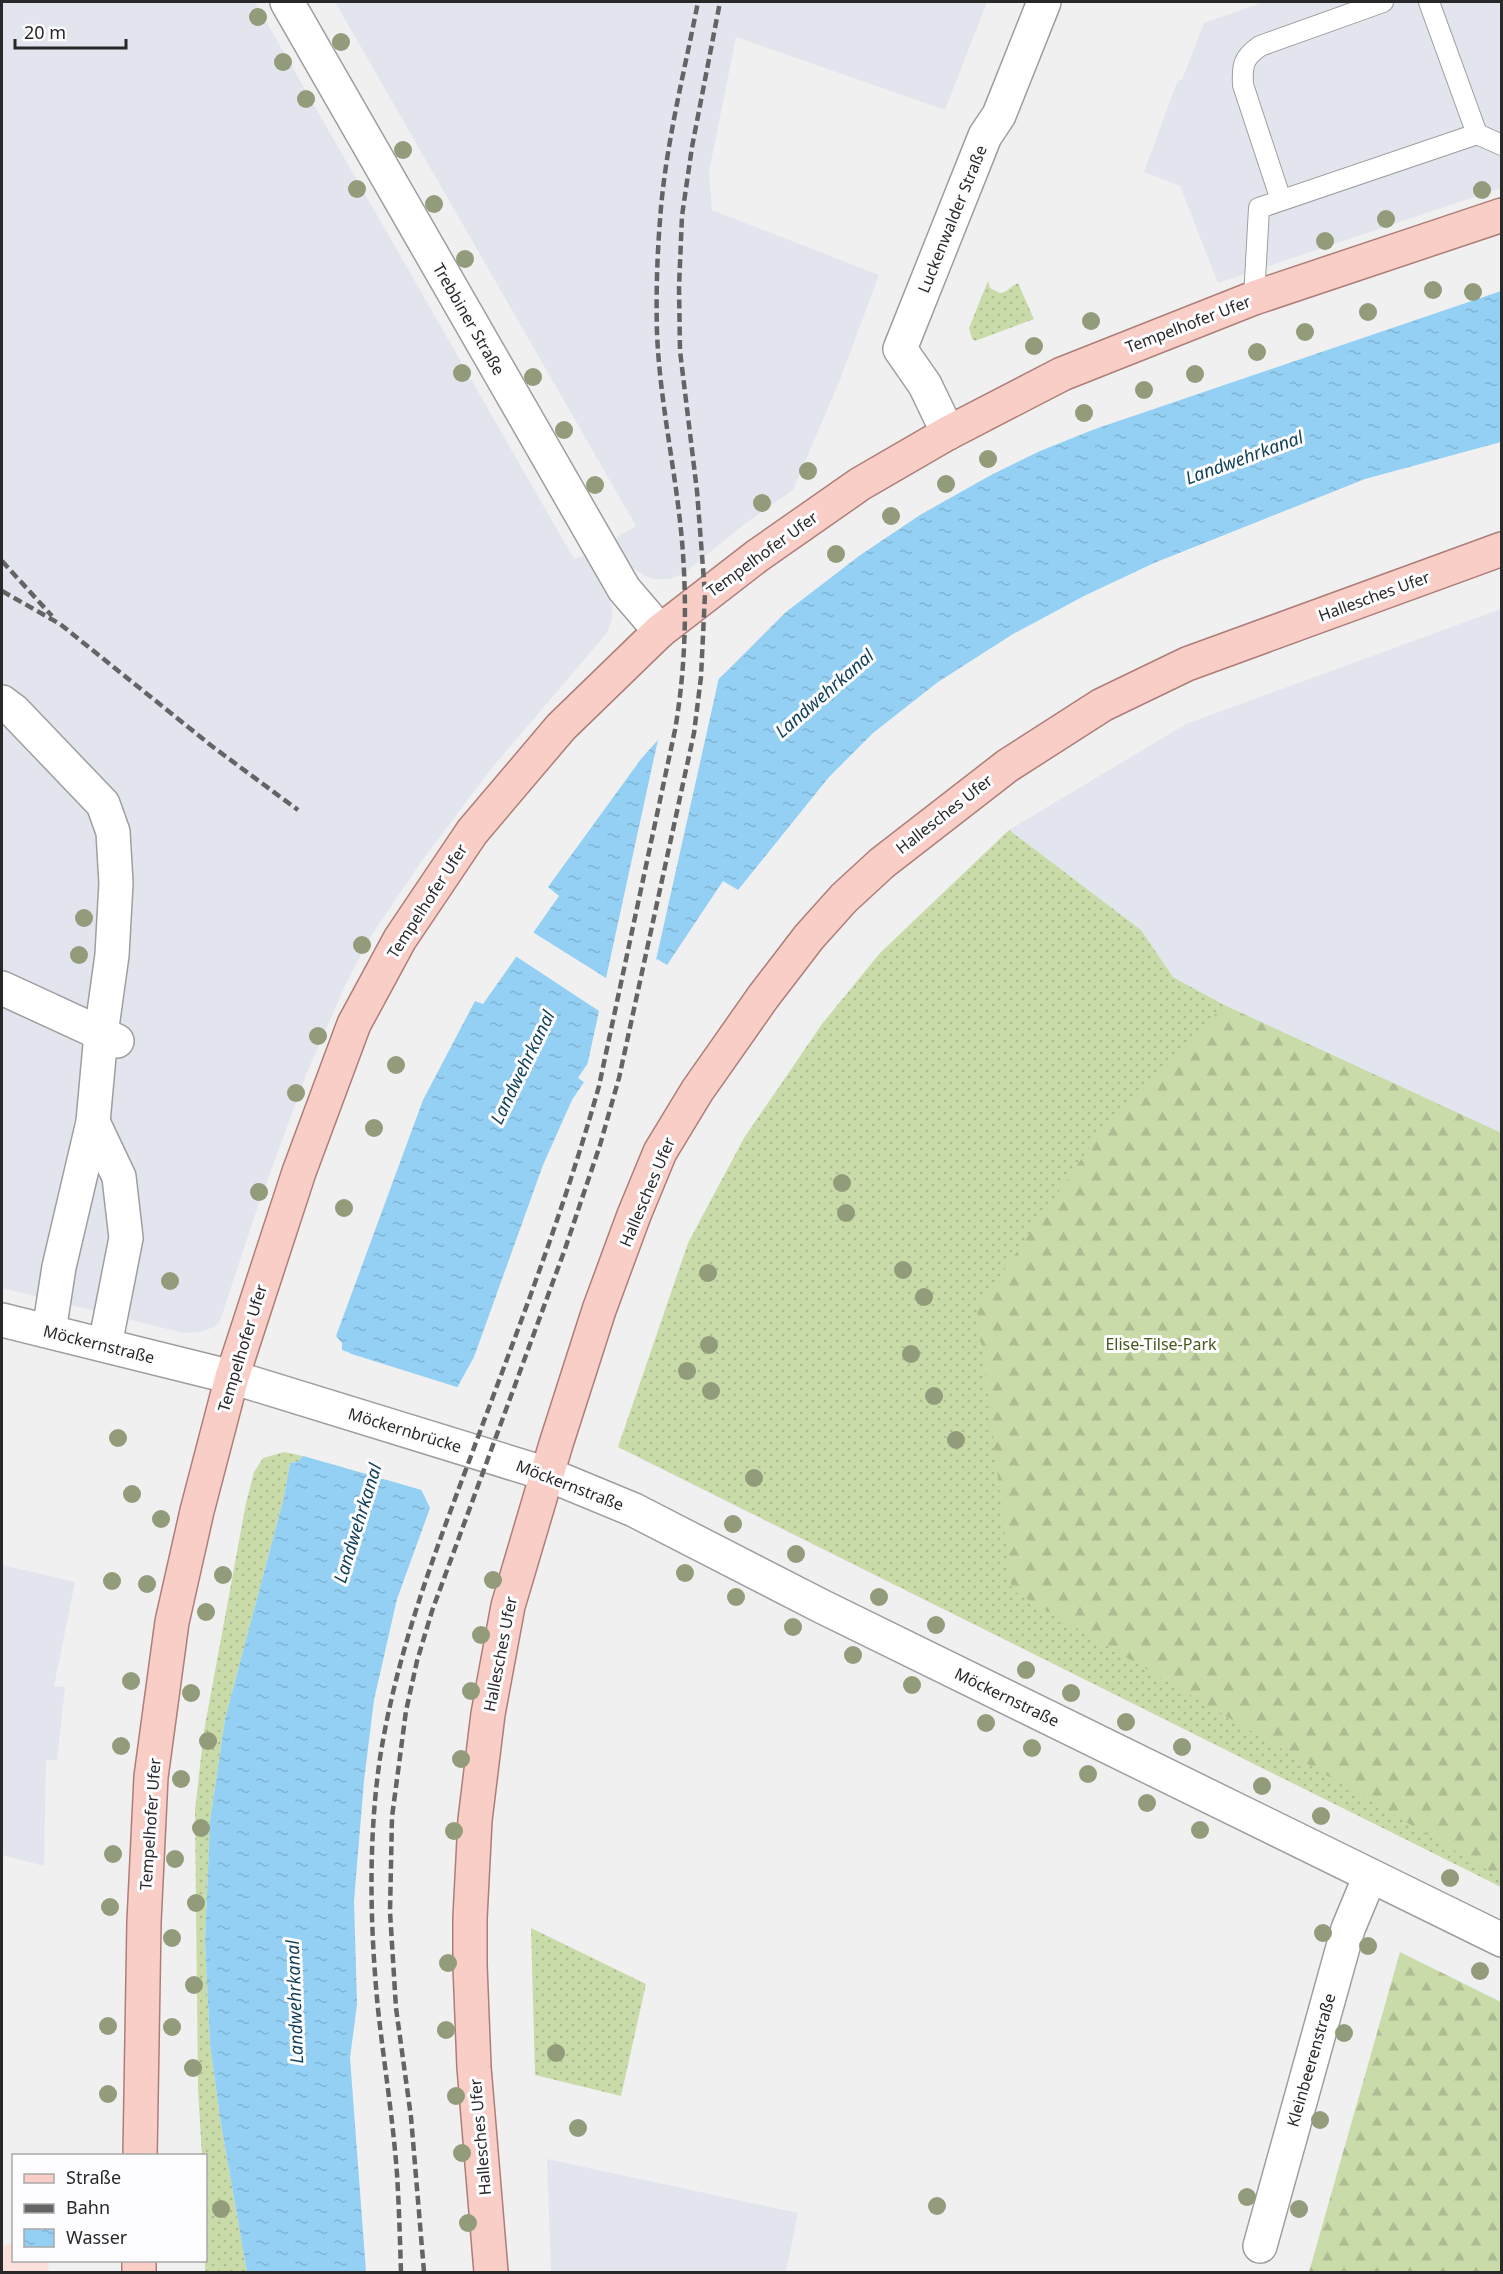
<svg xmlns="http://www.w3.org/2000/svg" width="1503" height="2274" viewBox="0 0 1503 2274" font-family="'Noto Sans',sans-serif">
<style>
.built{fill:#e2e5ee}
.education{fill:#fadfdb}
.grass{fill:url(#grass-dots)}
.forest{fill:url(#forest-firs)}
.water{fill:url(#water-ripples)}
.pier{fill:#f0f0f1}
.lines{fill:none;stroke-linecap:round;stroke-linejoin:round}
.service-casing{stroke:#9e9e9f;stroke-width:22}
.minor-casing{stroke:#9e9e9f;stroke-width:36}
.tertiary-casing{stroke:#9e9e9f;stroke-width:36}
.primary-casing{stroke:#ad7e77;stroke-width:36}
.service{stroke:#fff;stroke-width:20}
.minor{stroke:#fff;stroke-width:33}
.tertiary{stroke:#fff;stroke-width:33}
.primary{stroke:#f9cec7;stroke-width:33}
.rail{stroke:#646465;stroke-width:4.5;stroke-dasharray:9 4.5;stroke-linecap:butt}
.tree{fill:#929c7b}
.labels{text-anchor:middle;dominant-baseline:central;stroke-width:6;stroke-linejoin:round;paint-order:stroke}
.street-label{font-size:16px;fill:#282828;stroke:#fdfdff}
.park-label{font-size:16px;fill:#46581b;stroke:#fdfdff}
.water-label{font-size:18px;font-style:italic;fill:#0f3f58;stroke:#fdfdff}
</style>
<defs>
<pattern id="grass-dots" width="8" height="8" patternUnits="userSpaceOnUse" patternTransform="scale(1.5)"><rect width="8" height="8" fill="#c9dba9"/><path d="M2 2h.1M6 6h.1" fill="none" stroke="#adbc91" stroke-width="1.8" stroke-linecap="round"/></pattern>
<pattern id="forest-firs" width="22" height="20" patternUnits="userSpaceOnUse" patternTransform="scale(1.5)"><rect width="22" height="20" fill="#c9dba9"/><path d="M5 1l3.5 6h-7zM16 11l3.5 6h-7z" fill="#adbc91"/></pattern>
<pattern id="water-ripples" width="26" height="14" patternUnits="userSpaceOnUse" patternTransform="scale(1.5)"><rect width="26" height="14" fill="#94d0f4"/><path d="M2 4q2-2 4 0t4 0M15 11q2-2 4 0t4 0" fill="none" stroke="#80b3d1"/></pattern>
</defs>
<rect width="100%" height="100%" fill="#f0f0f1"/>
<g class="built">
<path d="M2 2H255L574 559 583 556 587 559 612 605V619L607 633 491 769 421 862 369 939 345 986 308 1070 259 1203 220 1321 214 1327 200 1332 184 1333 2 1288Z"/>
<path d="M335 2H987L945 110 736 37 709 172 712 210 879 275 841 377 793 490 746 523 683 574 670 579H654L645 576 633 568 617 544 616 541 618 536 636 526Z"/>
<path d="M1264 2H1501V188L1218 283 1180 186 1144 172 1176 85 1179 80H1182L1204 23Z"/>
<path d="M1501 609V1133L1224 1005 1173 977 1141 930 1009 830 1186 724Z"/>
<path d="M2 1565 75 1582 54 1686 65 1687 57 1760H46L44 1866 2 1855Z"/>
<path d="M547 2159 798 2213 786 2272H551Z"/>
</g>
<path class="education" d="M13 2242 14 2260 49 2261 48 2272H2V2247Z"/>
<g class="grass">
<path d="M988 281 990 288 1000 293C1008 292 1011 286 1018 283L1034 319 975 341 972 339 969 328Z"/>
<path d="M1009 830 1141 930 1173 977 1224 1005 1501 1133V1887L618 1447 688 1243 744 1138 822 1024 880 953Z"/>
<path d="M284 1452 303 1456 297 1462 290 1463 284 1497 225 1719 210 1821 205 1942 210 2044 220 2118 247 2272H205L206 2156H202L198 2089 195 1810 204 1731 246 1503 254 1472 263 1458Z"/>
<path d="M531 1928 646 1984 621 2096 535 2075Z"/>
</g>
<g class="forest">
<path d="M1224 1005 1501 1133V1878L1012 1590 977 1309 1094 1141Z"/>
<path d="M1400 1952 1501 2002V2272H1309Z"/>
</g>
<path class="water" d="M1501 291V442L1365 479 1154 563 1084 596 1013 634 938 682 873 733 829 777 738 890 723 881 667 965 657 959 578 1078 584 1082 572 1100 543 1165 474 1357 458 1386 421 1489 430 1508 397 1599 374 1700 364 1781 354 1901 357 2004 350 2058 366 2272H247L220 2118 210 2044 205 1942 210 1821 225 1719 284 1497 290 1463 297 1462 303 1456 350 1353 342 1350V1343L336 1336 423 1100 475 1001 483 1004 559 896 548 887 641 759 689 705 725 673 786 612 859 556 920 515 991 475 1040 451 1095 429Z"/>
<g class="pier">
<path d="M720 673 654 969 586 1071 599 1011 514 955 531 931 606 978 659 735 687 703Z"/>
<path d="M339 1350 460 1388 424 1489 425 1491 300 1455 347 1355 340 1353Z"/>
</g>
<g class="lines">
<g class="service-casing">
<g id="service">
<path d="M1429 2 1477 134"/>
<path d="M1281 200 1243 85C1242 65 1243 58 1260 46L1383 2"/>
<path d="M1254 298 1259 208 1477 134 1502 145"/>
</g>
</g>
<g class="minor-casing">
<g id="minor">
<path d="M287 2 624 589 660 631"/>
<path d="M948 433 925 385 900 349 985 136 999 115 1044 2"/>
<path d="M2 702 14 711 103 804 113 832 116 883 112 955 101 1034 93 1122 59 1267 49 1331"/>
<path d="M2 988 117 1041"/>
<path d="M93 1122 119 1177 126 1238 105 1345"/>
<path d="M547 1474 634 1510 823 1607 1502 1940"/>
<path d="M1260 2246 1348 1929 1370 1876"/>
</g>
</g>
<g class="tertiary-casing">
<path id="tertiary" d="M2 1320 232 1377 547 1474"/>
</g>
<g class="primary-casing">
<g id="primary">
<path d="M140 2156 144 1922 151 1777 172 1622 197 1511 232 1377 299 1172 354 1024 400 939 472 832 561 727 660 631 757 556 860 484 948 433 1062 374 1254 298 1502 215"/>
<path d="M139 2272V2260"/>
<path d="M491 2272 474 2067 470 1965V1918L475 1820 488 1714 508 1606 556 1444 599 1310 634 1215 660 1152 697 1091 763 997 809 937 844 898 882 863 1007 766 1102 705 1187 664 1502 549"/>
</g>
</g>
<use href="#service" class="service"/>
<use href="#minor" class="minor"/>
<use href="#tertiary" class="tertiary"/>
<use href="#primary" class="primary"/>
<g class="rail">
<path d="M2 561 52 616"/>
<path d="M2 591 60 624 213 747 298 810"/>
<path d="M401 2272C400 2240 399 2207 397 2174 393 2119 384 2064 378 2009 370 1927 368 1840 380 1758 396 1656 432 1560 468 1464 514 1339 563 1215 599 1086L675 730C685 672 687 613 683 554 678 480 660 407 657 333 656 296 657 258 660 220 665 147 684 74 698 2"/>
<path d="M424 2272 411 2117 396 2008 390 1912 392 1817 406 1711 417 1661 432 1611 565 1249 600 1145 619 1078 694 733 701 677 705 594 697 491 680 351 679 287 682 216 692 147 720 2"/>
</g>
</g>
<g class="tree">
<circle cx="258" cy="17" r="9"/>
<circle cx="341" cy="42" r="9"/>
<circle cx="283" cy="62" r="9"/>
<circle cx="306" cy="99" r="9"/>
<circle cx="403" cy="150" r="9"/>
<circle cx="357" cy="189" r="9"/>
<circle cx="1482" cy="190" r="9"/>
<circle cx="434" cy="204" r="9"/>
<circle cx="1386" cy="219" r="9"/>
<circle cx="1325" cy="241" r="9"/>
<circle cx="465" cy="259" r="9"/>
<circle cx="1433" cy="290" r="9"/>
<circle cx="1473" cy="292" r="9"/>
<circle cx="1368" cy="312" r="9"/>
<circle cx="1091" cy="321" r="9"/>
<circle cx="1305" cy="332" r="9"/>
<circle cx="1034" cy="346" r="9"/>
<circle cx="1257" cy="352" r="9"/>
<circle cx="462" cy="373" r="9"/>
<circle cx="1195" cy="374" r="9"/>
<circle cx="533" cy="377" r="9"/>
<circle cx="1144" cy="390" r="9"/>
<circle cx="1084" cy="413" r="9"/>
<circle cx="564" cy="430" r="9"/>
<circle cx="988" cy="459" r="9"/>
<circle cx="808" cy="471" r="9"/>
<circle cx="946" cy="484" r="9"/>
<circle cx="595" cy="485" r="9"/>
<circle cx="762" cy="503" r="9"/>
<circle cx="891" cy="516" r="9"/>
<circle cx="836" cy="554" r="9"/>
<circle cx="84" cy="918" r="9"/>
<circle cx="362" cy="945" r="9"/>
<circle cx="79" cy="955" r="9"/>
<circle cx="318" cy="1036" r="9"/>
<circle cx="396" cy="1065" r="9"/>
<circle cx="296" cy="1093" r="9"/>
<circle cx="374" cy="1128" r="9"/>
<circle cx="842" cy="1183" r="9"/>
<circle cx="259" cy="1192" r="9"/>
<circle cx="344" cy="1208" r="9"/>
<circle cx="846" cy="1213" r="9"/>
<circle cx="903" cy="1270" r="9"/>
<circle cx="708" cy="1273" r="9"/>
<circle cx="170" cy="1281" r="9"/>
<circle cx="924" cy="1297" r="9"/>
<circle cx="709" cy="1345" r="9"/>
<circle cx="911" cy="1354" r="9"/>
<circle cx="687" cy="1371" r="9"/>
<circle cx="711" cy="1391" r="9"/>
<circle cx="934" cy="1396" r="9"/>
<circle cx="118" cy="1438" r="9"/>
<circle cx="956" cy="1440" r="9"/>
<circle cx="754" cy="1478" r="9"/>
<circle cx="132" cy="1494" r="9"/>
<circle cx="161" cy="1519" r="9"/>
<circle cx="733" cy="1524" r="9"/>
<circle cx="796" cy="1554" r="9"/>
<circle cx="685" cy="1573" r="9"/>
<circle cx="223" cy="1575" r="9"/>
<circle cx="493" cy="1580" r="9"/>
<circle cx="112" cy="1581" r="9"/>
<circle cx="147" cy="1584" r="9"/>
<circle cx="736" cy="1597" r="9"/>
<circle cx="879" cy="1597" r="9"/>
<circle cx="206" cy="1612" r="9"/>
<circle cx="936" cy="1625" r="9"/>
<circle cx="793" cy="1627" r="9"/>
<circle cx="481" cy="1635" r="9"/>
<circle cx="853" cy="1655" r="9"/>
<circle cx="1026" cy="1670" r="9"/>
<circle cx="131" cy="1681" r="9"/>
<circle cx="912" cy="1685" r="9"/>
<circle cx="471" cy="1691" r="9"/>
<circle cx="191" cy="1693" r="9"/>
<circle cx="1071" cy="1693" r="9"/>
<circle cx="1126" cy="1722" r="9"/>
<circle cx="986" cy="1723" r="9"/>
<circle cx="208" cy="1741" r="9"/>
<circle cx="121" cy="1746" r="9"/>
<circle cx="1182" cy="1747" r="9"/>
<circle cx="1032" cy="1748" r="9"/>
<circle cx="461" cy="1759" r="9"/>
<circle cx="1088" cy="1774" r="9"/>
<circle cx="181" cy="1779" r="9"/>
<circle cx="1262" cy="1786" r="9"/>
<circle cx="1147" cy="1803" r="9"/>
<circle cx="1321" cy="1816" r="9"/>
<circle cx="201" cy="1828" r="9"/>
<circle cx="1200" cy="1830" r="9"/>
<circle cx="454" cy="1831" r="9"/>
<circle cx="113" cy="1854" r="9"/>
<circle cx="175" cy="1859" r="9"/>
<circle cx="1450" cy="1878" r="9"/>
<circle cx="196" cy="1903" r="9"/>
<circle cx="110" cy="1907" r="9"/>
<circle cx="1323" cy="1933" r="9"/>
<circle cx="172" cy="1938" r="9"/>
<circle cx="1368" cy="1946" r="9"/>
<circle cx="448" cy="1963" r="9"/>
<circle cx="1480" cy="1971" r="9"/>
<circle cx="194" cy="1985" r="9"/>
<circle cx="108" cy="2026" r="9"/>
<circle cx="172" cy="2027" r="9"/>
<circle cx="446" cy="2030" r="9"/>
<circle cx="1344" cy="2033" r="9"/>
<circle cx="556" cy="2053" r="9"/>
<circle cx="193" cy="2068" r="9"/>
<circle cx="108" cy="2094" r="9"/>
<circle cx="456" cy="2096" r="9"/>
<circle cx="1320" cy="2120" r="9"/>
<circle cx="578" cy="2128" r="9"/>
<circle cx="462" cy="2153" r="9"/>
<circle cx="1247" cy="2197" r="9"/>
<circle cx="937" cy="2206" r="9"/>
<circle cx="221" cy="2209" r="9"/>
<circle cx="1299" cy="2209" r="9"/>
<circle cx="468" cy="2223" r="9"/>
</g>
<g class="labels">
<g class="street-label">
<text transform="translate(952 219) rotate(-68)">Luckenwalder Straße</text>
<text transform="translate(469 319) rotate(60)">Trebbiner Straße</text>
<text transform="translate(1188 324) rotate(-21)">Tempelhofer Ufer</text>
<text transform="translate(762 554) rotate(-36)">Tempelhofer Ufer</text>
<text transform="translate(1374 596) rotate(-20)">Hallesches Ufer</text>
<text transform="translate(944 814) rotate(-38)">Hallesches Ufer</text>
<text transform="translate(427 901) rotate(-57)">Tempelhofer Ufer</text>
<text transform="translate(647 1192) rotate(-67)">Hallesches Ufer</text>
<text transform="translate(99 1344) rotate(14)">Möckernstraße</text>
<text transform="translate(242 1348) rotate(-73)">Tempelhofer Ufer</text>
<text transform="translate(405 1430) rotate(17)">Möckernbrücke</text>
<text transform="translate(570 1485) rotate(21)">Möckernstraße</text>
<text transform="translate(500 1654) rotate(-79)">Hallesches Ufer</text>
<text transform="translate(1007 1697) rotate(26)">Möckernstraße</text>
<text transform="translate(150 1824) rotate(-86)">Tempelhofer Ufer</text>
<text transform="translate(1311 2060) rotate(-74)">Kleinbeerenstraße</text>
<text transform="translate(480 2137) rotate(-95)">Hallesches Ufer</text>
</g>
<g class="park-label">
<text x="1161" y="1344">Elise-Tilse-Park</text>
</g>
<g class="water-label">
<text transform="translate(1244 457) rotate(-20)">Landwehrkanal</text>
<text transform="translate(824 693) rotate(-41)">Landwehrkanal</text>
<text transform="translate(522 1067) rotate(-64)">Landwehrkanal</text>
<text transform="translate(357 1523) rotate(-73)">Landwehrkanal</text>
<text transform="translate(294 2002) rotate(-92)">Landwehrkanal</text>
</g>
</g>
<rect width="1503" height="2274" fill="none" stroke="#282828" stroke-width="6"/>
<rect x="12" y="2154" width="195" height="108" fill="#fdfdff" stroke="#a8a8a9" stroke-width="1.5"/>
<rect x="24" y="2174" width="30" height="9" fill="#f9cec7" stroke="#a8a8a9" stroke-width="1.5"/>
<text x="66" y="2184" font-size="18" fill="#282828">Straße</text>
<rect x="24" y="2204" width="30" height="9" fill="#646465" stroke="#a8a8a9" stroke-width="1.5"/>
<text x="66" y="2214" font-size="18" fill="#282828">Bahn</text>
<rect x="24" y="2229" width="30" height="18" fill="url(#water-ripples)" stroke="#a8a8a9" stroke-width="1.5"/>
<text x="66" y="2244" font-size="18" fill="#282828">Wasser</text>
<path d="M15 39v9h111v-9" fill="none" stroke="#282828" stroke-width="3"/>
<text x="24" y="39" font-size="18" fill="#282828" stroke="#fdfdff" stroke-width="4.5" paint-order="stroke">20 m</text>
</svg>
